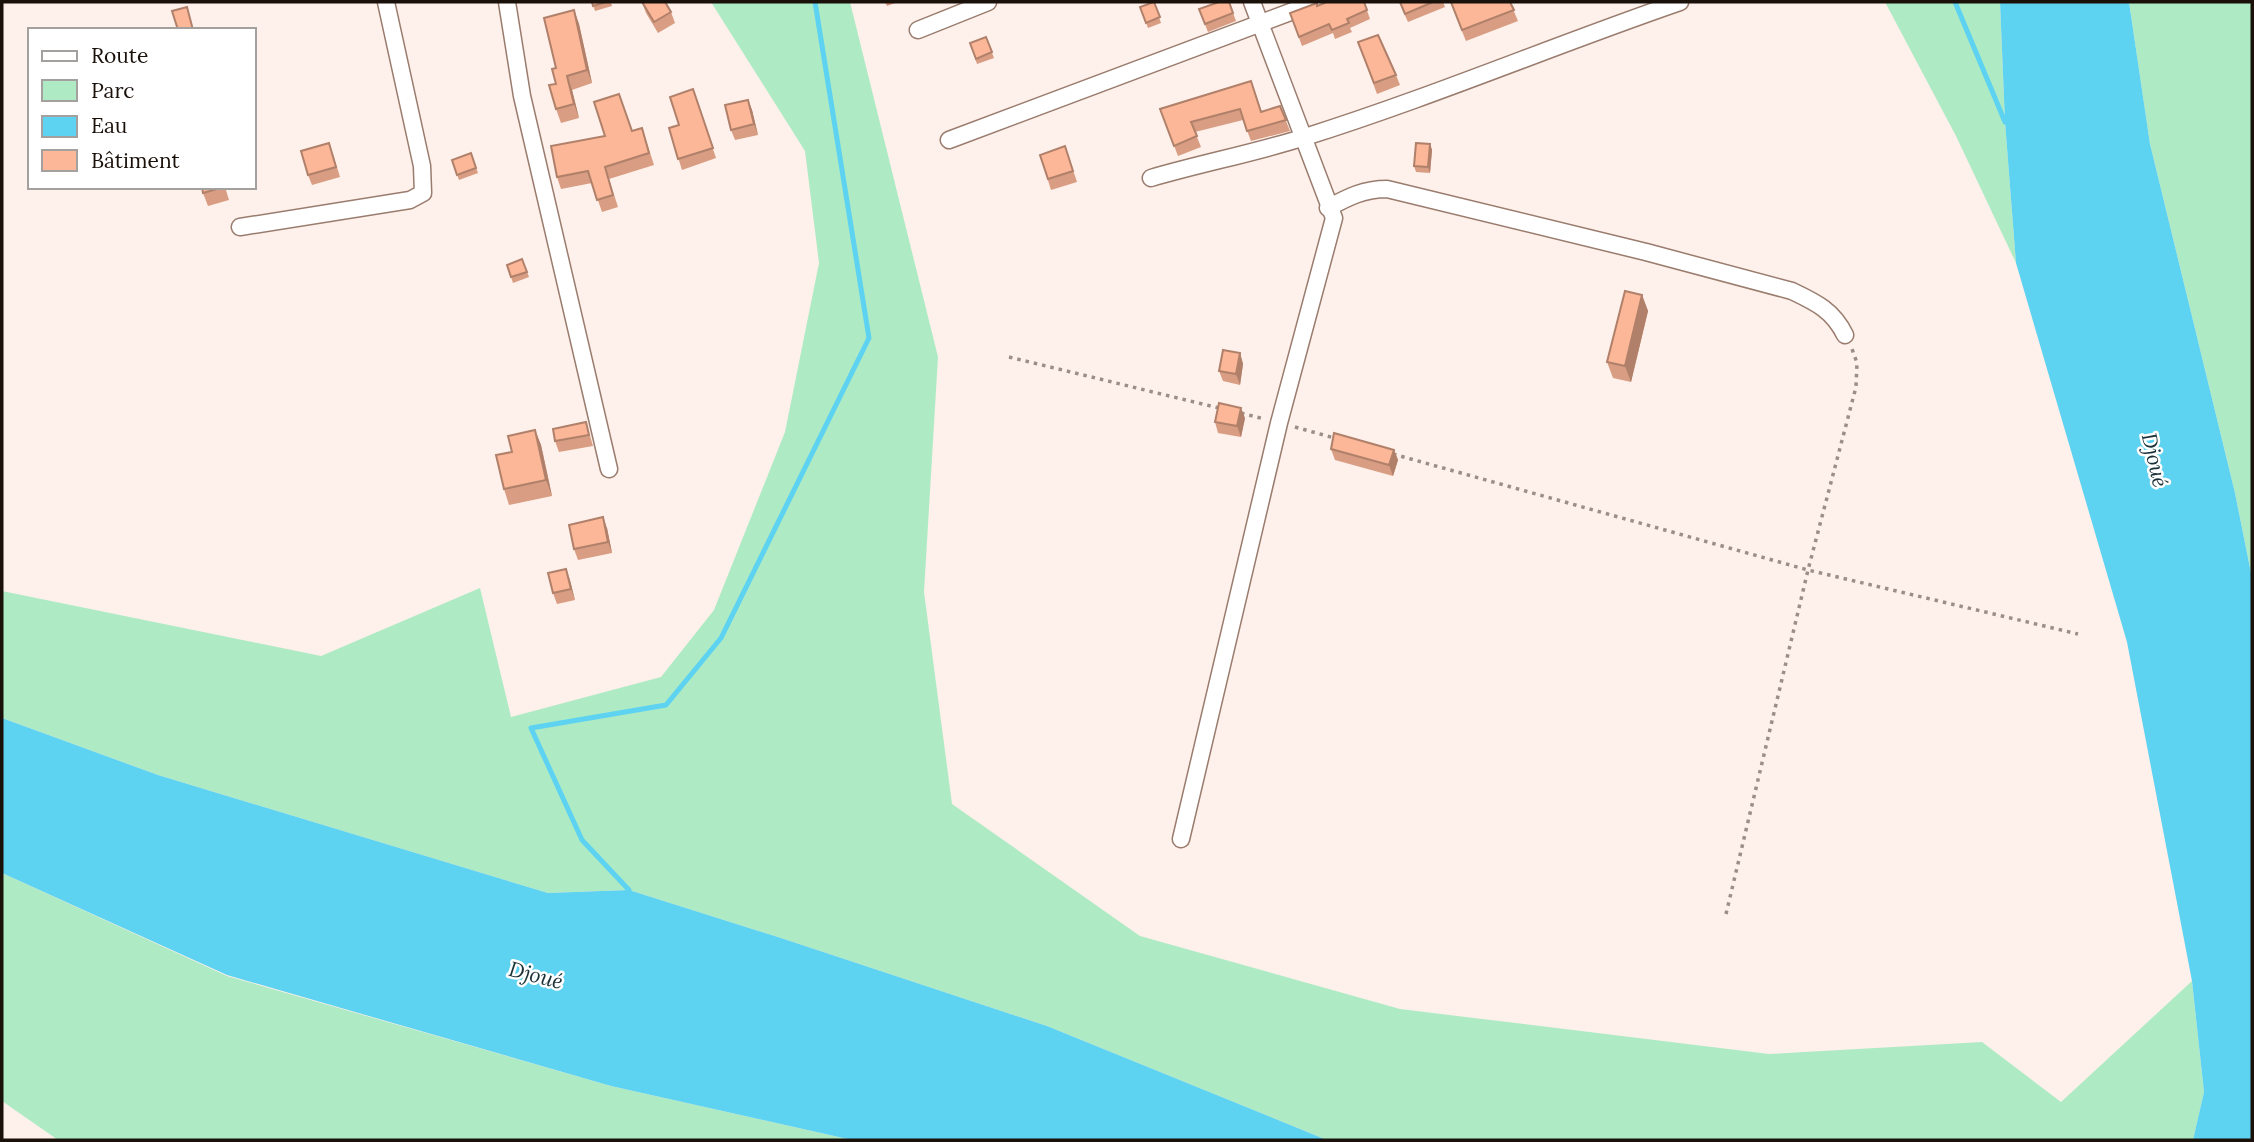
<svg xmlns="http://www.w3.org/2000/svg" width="2254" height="1142" viewBox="0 0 2254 1142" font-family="Lora,serif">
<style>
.green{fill:#aeebc5}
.water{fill:#5dd2f1}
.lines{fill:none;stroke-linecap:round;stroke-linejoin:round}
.stream{stroke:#5dd2f1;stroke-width:5}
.street-casing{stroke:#997c6e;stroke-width:19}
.path{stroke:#9a8e88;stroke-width:3.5;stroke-dasharray:3.5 5;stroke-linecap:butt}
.street{stroke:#fff;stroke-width:16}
.wall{fill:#d89d82}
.shaded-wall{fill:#b0806a}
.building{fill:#fbb797;stroke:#b0806a;stroke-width:2}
.labels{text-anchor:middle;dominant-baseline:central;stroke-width:5;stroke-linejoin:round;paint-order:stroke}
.water-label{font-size:21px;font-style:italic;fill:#1c3137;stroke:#fff}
</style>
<rect width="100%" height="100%" fill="#fef0ea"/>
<g class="green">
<path d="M711 2H850L938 357 924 592 952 804 1140 936 1400 1009 1769 1054 1982 1042 2061 1102 2192 981 2204 1092 2193 1140H1327L1047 1026 781 938 629 890 548 893 158 775 2 718V591L321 656 480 588 511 717 661 677 714 610 785 432 819 263 805 151Z"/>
<path d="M1885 2H2000L2005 122 2016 263 1956 136Z"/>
<path d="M2129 2H2252V578L2235 493 2150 144Z"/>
<path d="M2 873 227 976 611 1086 852 1140H58L2 1101Z"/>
</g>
<g class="water">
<path d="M2000 2H2129L2150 144 2235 493 2252 578V1140H2193L2204 1092 2192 981 2127 642 2016 263 2005 122Z"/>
<path d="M2 718 158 775 548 893 629 890 781 938 1047 1026 1327 1140H852L611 1086 227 975 2 873Z"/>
</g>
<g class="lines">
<g class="stream">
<path d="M1955 2 2005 122"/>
<path d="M627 895 629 890 582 840 531 728 666 705 721 638 869 338 815 2"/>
</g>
<g class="street-casing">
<g id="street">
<path d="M507 2 522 96 609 469"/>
<path d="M918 30 988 2"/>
<path d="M949 140 1317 2"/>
<path d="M1151 178C1202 163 1255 153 1305 137 1432 97 1555 45 1680 2"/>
<path d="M1328 208C1348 197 1364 189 1387 189L1646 252 1792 291C1815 302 1833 310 1845 335"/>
<path d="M240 227 410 200 423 193 422 166 386 2"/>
<path d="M1181 839 1279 423 1334 218 1252 2"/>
</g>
</g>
<g class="path">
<path d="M1009 357 1219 408"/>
<path d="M1241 413 1264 419"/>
<path d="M1295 427 1338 439"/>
<path d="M1393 454 1808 570 2078 634"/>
<path d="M1726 914 1808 570 1856 387 1857 363 1852 349"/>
</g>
<use href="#street" class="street"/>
</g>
<g class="wall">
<path d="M592 2H611L612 6 595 11Z"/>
<path d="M642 2 671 12 675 23 658 33 646 13Z"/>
<path d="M885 2H898L887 6Z"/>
<path d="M1154 2 1161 23 1148 28 1140 7Z"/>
<path d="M1229 2 1236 21 1208 32 1199 9Z"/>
<path d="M1364 2 1370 19 1350 28 1352 32 1335 39 1333 33 1302 46 1290 13 1317 6Z"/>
<path d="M1399 2H1443L1445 7 1408 22Z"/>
<path d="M1450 2H1510L1518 21 1466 41Z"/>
<path d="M574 10 579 24 592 83 572 90 579 118 561 123 556 109V68Z"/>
<path d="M986 37 994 58 977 64 970 43Z"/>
<path d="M1358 42 1396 75 1400 85 1377 94Z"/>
<path d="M1251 81 1262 112 1280 106 1290 131 1251 141 1243 120 1195 132 1201 147 1178 156 1160 109Z"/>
<path d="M693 89 716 158 682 170 669 128 679 125Z"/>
<path d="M748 100 752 110 758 135 735 140 731 130Z"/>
<path d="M632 131 646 140 654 165 609 179 618 207 602 212 592 183 561 189 557 177Z"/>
<path d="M1430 144 1432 150 1430 173 1416 172 1414 166Z"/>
<path d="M1065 146 1077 182 1051 190 1040 155Z"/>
<path d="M471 153 478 173 459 180 452 160Z"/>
<path d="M333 154 340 177 312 185 308 175Z"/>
<path d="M225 187 229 200 208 206 203 193Z"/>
<path d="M522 259 529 277 513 283 507 265Z"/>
<path d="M1642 295 1648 311 1631 382 1613 378 1607 362Z"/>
<path d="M1240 353 1243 364 1240 385 1223 381 1219 371Z"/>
<path d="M1245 418 1241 437 1218 433 1215 422Z"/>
<path d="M586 422 593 446 559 452 555 441Z"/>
<path d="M535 430 541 445 552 496 509 505 504 489 512 452Z"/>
<path d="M1331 449 1394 450 1398 460 1393 476 1335 460Z"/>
<path d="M607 528 612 553 578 560 574 549Z"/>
<path d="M566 569 575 600 557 604 553 593Z"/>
</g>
<g class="shaded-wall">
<path d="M574 10 579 24 592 83 587 70Z"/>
<path d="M567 76 572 90 579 118 574 104Z"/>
<path d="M748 100 752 110 758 135 754 124Z"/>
<path d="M1430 144 1432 150 1430 173 1428 167Z"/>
<path d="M1642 295 1648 311 1631 382 1625 366Z"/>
<path d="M1240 353 1243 364 1240 385 1236 374Z"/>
<path d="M1241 408 1245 418 1241 437 1237 426Z"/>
<path d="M535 430 541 445 552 496 546 480Z"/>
<path d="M1394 450 1398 460 1393 476 1389 465Z"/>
<path d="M603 517 607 528 612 553 608 542Z"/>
<path d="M566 569 570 580 575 600 571 589Z"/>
</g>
<g class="building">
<path d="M592 2H606L593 6Z"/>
<path d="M642 2H665L671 12 654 22Z"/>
<path d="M1154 2 1160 17 1146 23 1140 7Z"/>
<path d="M1219 2H1229L1233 13 1205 24 1199 9Z"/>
<path d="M1327 2H1364L1367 10 1347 19 1349 23 1332 30 1329 24 1299 37 1290 13 1317 3V6Z"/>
<path d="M1400 2H1433L1405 14Z"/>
<path d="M1451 2H1510L1514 10 1462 30Z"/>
<path d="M187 7 193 30H178L172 11Z"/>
<path d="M574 10 587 70 567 76 574 104 556 109 549 85 556 84 552 69 556 68 544 18Z"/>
<path d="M1378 35 1396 75 1374 83 1358 42Z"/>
<path d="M986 37 992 52 976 59 970 43Z"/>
<path d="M1251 81 1261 112 1280 106 1286 120 1247 131 1240 109 1191 122 1197 136 1174 146 1160 109Z"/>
<path d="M693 89 713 148 678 159 669 128 679 125 670 97Z"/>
<path d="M619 94 632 131 642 128 649 153 605 167 613 195 597 200 588 171 557 177 551 146 605 136 594 102Z"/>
<path d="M748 100 754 124 731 130 725 105Z"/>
<path d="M329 143 336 167 308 175 301 151Z"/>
<path d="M1416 143 1430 144 1428 167 1414 166Z"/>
<path d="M1065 146 1073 171 1048 179 1040 155Z"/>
<path d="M471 153 476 168 457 175 452 160Z"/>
<path d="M202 187H224L203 193Z"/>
<path d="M522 259 527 272 511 277 507 265Z"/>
<path d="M1625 291 1642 295 1625 366 1607 362Z"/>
<path d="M1223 350 1240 353 1236 374 1219 371Z"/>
<path d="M1219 403 1241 408 1237 426 1215 422Z"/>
<path d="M586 422 589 435 555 441 553 429Z"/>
<path d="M535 430 546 480 504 489 496 455 512 452 508 436Z"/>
<path d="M1334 433 1394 450 1389 465 1331 449Z"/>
<path d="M603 517 608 542 574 549 569 525Z"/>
<path d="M566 569 571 589 553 593 548 573Z"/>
</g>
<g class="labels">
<g class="water-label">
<text transform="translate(2155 460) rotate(77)">Djoué</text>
<text transform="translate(536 975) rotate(15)">Djoué</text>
</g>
</g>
<rect width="2254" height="1142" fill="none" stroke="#1b110b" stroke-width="7"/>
<rect x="28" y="28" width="228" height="161" fill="#ffffff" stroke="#a4a09d" stroke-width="2"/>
<rect x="42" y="51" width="35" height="10" fill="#ffffff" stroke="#a4a09d" stroke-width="2"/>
<text x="91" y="63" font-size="21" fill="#1b110b">Route</text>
<rect x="42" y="80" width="35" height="21" fill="#aeebc5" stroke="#a4a09d" stroke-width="2"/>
<text x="91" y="98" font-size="21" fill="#1b110b">Parc</text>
<rect x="42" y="116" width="35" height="21" fill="#5dd2f1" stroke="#a4a09d" stroke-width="2"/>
<text x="91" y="133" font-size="21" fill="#1b110b">Eau</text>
<rect x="42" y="150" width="35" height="21" fill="#fbb797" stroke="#a4a09d" stroke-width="2"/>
<text x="91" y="168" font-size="21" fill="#1b110b">Bâtiment</text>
</svg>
